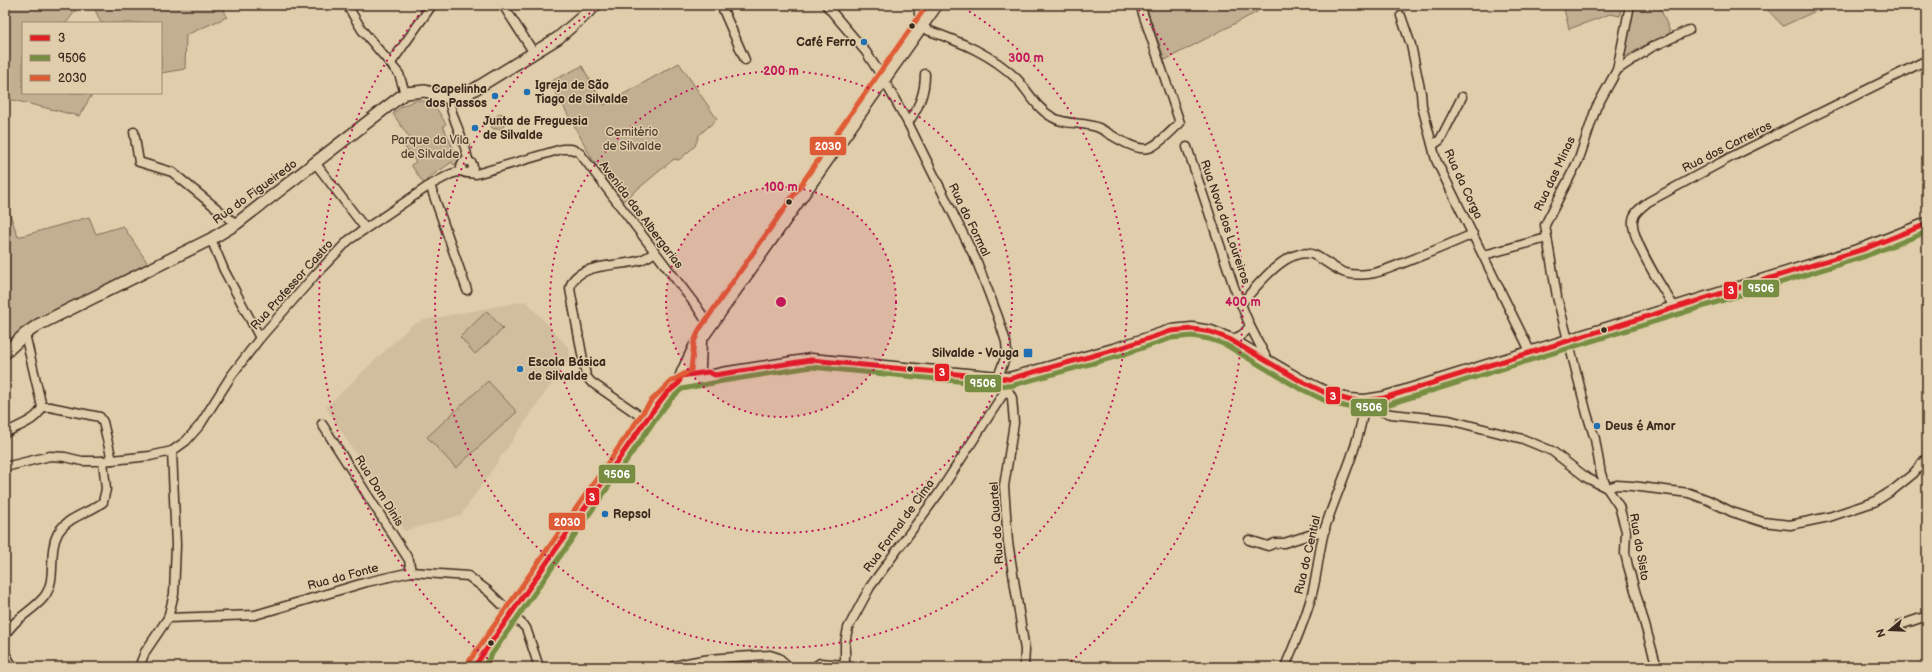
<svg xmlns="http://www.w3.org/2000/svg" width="1932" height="672" viewBox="0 0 1932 672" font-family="'Balsamiq Sans',sans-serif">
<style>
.built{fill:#d1be9e}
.green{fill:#c2af91;stroke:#7e6c58}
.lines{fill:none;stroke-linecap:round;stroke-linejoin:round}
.street-casing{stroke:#3b2a1e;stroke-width:11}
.secondary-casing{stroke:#3b2a1e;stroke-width:14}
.primary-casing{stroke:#3b2a1e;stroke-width:15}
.street{stroke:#e0cdab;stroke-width:8}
.secondary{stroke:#e0cdab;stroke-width:11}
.primary{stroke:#e0cdab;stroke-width:12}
.bus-1-casing{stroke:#e0cdab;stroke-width:8}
.bus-2-casing{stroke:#e0cdab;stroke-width:8}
.bus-3-casing{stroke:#e0cdab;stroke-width:8}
.bus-1{stroke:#e41e25;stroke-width:5}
.bus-2{stroke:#778e42;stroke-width:5}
.bus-3{stroke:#df5b35;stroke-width:5}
.ring{fill:none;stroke:#c2185b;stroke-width:2;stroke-dasharray:2 4}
.bus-dot{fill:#3b2a1e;stroke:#e0cdab;stroke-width:1.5}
.poi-dot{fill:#1f6fb2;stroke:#e0cdab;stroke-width:1.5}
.labels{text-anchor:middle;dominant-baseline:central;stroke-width:3;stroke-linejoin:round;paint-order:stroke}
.poi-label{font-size:12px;font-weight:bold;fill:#3b2a1e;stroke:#e0cdab;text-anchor:start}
.park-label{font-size:12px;fill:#4f3e2f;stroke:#e0cdab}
.street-label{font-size:12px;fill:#3b2a1e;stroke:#e0cdab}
.centre{fill:#c2185b;stroke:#e0cdab;stroke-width:2}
.ring-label{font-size:12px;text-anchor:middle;font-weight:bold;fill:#c2185b;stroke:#e0cdab;stroke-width:3;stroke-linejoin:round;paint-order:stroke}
.line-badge{stroke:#e0cdab;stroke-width:1.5}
.badge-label{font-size:11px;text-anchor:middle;font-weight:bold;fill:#fff}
</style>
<rect width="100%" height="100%" fill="#e0cdab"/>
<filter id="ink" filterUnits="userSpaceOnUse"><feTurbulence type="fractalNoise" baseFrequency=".025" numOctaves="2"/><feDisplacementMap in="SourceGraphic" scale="8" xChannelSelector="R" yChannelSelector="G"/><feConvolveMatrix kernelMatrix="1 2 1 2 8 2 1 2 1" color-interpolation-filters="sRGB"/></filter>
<g filter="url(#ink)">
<path class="built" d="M526 301 569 348 570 357 461 515 404 531 326 407 412 325 424 320Z"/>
<g class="green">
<path d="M5 5H80L66 23H23V93H93L79 116 5 98Z"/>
<path d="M93 5H222L227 17 186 35 185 69 161 73V23H101Z"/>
<path d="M1149 5H1257V12L1165 60 1146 6Z"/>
<path d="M1563 5H1622L1620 16 1610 14 1569 29Z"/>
<path d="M1633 5H1659L1671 34 1648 43 1625 57Z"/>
<path d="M1763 5H1829L1783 26Z"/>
<path d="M679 63 717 119 699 135 695 146 679 160 674 159 622 202 594 162 550 82 582 66 604 105Z"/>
<path d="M416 100C436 102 436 108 446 124L443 126 459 161 454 165 452 162 427 179 428 181 424 184 411 165 416 162 404 146 411 140 393 114 402 106Z"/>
<path d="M501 113 506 117V124L500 129H494L491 127C492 122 497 114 501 113Z"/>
<path d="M5 200 18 237 89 217 96 234 123 226 149 265 5 346Z"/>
<path d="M487 311 503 329 475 354 460 337Z"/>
<path d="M488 381 517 412 456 468 427 437Z"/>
</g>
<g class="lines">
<g class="street-casing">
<g id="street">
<path d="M347 5 362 30 399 74 405 93"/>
<path d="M503 5 534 53"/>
<path d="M721 5 745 60"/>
<path d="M826 5 866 52 884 80 908 123 977 262 998 317 1006 342 1007 353 998 377"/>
<path d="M918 5C919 15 919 22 927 30 961 42 991 54 1017 79 1028 91 1037 109 1052 117 1066 126 1084 121 1099 128 1111 134 1135 152 1149 148 1160 144 1171 131 1180 123L1140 5"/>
<path d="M1630 5 1617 70 1596 108 1579 159 1545 225 1557 297 1587 414 1595 439 1601 474 1607 488 1619 506 1626 531 1625 553 1628 566 1657 667"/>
<path d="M1401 16 1411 45 1421 93 1422 106 1436 160 1531 353"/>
<path d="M391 63 432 5"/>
<path d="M1617 70 1652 47 1689 30"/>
<path d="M449 98C451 120 465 138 468 160"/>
<path d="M908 123C919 107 925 93 925 74"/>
<path d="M134 132 139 162 172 172 236 224"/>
<path d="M1433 145 1440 140 1462 97"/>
<path d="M1187 147 1234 287 1250 326C1244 334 1240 338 1229 339"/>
<circle cx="467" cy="167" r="6"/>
<path d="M316 164 365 228"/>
<path d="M469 173 476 174 562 149H571L579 152 697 307 710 327"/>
<path d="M430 185 467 290"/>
<path d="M211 239 224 270 260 338"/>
<path d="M1484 255 1547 238"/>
<path d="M1241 304C1257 286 1291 240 1318 257 1338 269 1342 277 1368 274 1380 273 1392 267 1403 263 1427 254 1450 244 1473 234"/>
<path d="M1674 307C1664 290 1630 239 1633 220 1634 212 1642 207 1648 202L1731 157 1927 60"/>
<path d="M1250 326 1267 359"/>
<path d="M1008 385 1007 388 1012 398 1014 423 1004 486 1008 542 1025 650 1024 667"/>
<path d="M1365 401 1376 410 1391 414 1449 420 1523 439 1552 451 1587 478 1607 488 1617 485 1632 486 1689 493 1708 500 1732 512 1763 522 1790 525 1829 517 1874 502 1893 490 1913 474 1927 457"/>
<path d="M42 407H50L100 417 103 422 112 460"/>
<path d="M646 420 591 382 586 376 570 289C573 262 621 267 641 260 646 258 651 255 655 252"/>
<path d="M322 424 409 560 411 572"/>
<path d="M5 433C17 426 37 421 42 407L25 334"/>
<path d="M5 467 50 456 65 457 82 461H103L150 456 172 451 186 441 200 425 231 376 260 338 315 275 349 240 430 185 451 174 462 171"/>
<path d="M1249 540 1268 546 1275 543H1284L1325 530"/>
<path d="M168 618 255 615 367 582 411 572 468 576 488 591 526 628 539 667"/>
<path d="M1900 625 1927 616"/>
<path d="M5 636C13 619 33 611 44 597 58 579 47 553 58 533 68 516 90 513 103 502L106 489 103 461"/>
<path d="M5 654 13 667"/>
<path d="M139 667 145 652 168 618 174 594 176 545 172 451"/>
<path d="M671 667C702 657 737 657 770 655L779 658 789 667"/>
<path d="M814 667 820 663 845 665V643L848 628 870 587 939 493 1007 388"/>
<path d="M1285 667C1295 642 1307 617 1313 590 1318 570 1319 548 1325 528 1339 485 1360 446 1365 401"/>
</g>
</g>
<g class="secondary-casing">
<path id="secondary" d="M5 353 25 334 38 325 211 239 236 224 405 93 425 91 449 98 465 95 558 38 596 5"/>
</g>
<g class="primary-casing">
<g id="primary">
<path d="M690 381 699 368 700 341"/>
<path d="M679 383 684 370 695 347 936 5"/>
<path d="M474 667 646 420 666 394 679 383 722 374 811 360 1009 379 1117 349 1171 331 1192 329 1211 332 1229 339 1299 380 1330 395 1349 400 1365 401 1384 398 1864 249 1927 224"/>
</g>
</g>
<use href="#street" class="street"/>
<use href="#secondary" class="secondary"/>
<use href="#primary" class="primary"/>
<g class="bus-1-casing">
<path id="bus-1" d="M474 667 646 420 666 394 679 383 681 376 708 372 715 375 811 360 1009 379 1117 349 1171 331 1192 329 1211 332 1229 339 1299 380 1330 395 1349 400 1365 401 1384 398 1864 249 1927 224"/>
</g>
<g class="bus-2-casing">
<path id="bus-2" d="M483 667 652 424 671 399 682 389 723 381 811 367 1010 386 1119 356 1172 338 1192 336 1209 339 1226 345 1295 386 1328 402 1348 407 1365 408 1386 405 1866 256 1927 232"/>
</g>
<g class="bus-3-casing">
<path id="bus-3" d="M468 663 651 401 670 382 691 370 694 342 699 330 927 5"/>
</g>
<use href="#bus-1" class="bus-1"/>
<use href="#bus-2" class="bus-2"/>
<use href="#bus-3" class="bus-3"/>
</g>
</g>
<circle cx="781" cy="302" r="115" fill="#c2185b" fill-opacity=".12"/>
<g class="ring">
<circle cx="781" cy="302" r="115"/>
<circle cx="781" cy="302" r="231"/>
<path d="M959 5A346 346 0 1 1 603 5"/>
<path d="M497 666A462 462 0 0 1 427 5M1135 5A462 462 0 0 1 1065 666"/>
</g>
<g class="bus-dot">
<circle cx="912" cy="26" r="3.5"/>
<circle cx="789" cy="202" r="3.5"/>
<circle cx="1604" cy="330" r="3.5"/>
<circle cx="910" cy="369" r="3.5"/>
<circle cx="491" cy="643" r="3.5"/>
</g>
<g class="poi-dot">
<circle cx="864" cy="42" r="4"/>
<circle cx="527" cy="92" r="4"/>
<circle cx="495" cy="96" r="4"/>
<circle cx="475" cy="128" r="4"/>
<rect x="1023" y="348" width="10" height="10" rx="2"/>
<circle cx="520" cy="369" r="4"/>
<circle cx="1597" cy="426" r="4"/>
<circle cx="605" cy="514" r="4"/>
</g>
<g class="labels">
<g class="poi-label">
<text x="856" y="42" text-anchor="end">Café Ferro</text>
<text x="535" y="85">Igreja de São<tspan x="535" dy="14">Tiago de Silvalde</tspan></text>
<text x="487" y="89" text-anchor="end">Capelinha<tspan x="487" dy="14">dos Passos</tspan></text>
<text x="483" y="121">Junta de Freguesia<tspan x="483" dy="14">de Silvalde</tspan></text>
<text x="1019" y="353" text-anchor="end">Silvalde - Vouga</text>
<text x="528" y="362">Escola Básica<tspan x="528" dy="14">de Silvalde</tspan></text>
<text x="1605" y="426">Deus é Amor</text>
<text x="613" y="514">Repsol</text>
</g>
<g class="park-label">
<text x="632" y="132">Cemitério<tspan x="632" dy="14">de Silvalde</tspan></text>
<text x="430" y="140">Parque da Vila<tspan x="430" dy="14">de Silvalde</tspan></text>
</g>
<g class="street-label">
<text transform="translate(1727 147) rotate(-27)">Rua dos Carreiros</text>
<text transform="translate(1555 174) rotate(-65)">Rua das Minas</text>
<text transform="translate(1463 184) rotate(65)">Rua da Corga</text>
<text transform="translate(255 192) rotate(-36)">Rua do Figueiredo</text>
<text transform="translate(641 215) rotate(53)">Avenida das Albergarias</text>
<text transform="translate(969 220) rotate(64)">Rua do Formal</text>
<text transform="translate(1225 222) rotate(71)">Rua Nova dos Loureiros</text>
<text transform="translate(292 285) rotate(-48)">Rua Professor Castro</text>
<text transform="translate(379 491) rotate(58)">Rua Dom Dinis</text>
<text transform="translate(997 523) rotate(-94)">Rua do Quartel</text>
<text transform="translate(899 526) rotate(-54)">Rua Formal de Cima</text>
<text transform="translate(1639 547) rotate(80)">Rua do Sisto</text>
<text transform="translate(1308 555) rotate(-77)">Rua do Cential</text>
<text transform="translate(343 577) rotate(-15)">Rua da Fonte</text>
</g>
</g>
<circle cx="781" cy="302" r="6" class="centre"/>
<g class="ring-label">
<text x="1026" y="62">300 m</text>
<text x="781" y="75">200 m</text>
<text x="781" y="191">100 m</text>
<text x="1243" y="306">400 m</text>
</g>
<g class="line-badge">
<rect x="809" y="136" width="38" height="20" rx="4" fill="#df5b35"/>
<rect x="1742" y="279" width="38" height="19" rx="4" fill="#778e42"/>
<rect x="1723" y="281" width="15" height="19" rx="4" fill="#e41e25"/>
<rect x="934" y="363" width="16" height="19" rx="4" fill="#e41e25"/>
<rect x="964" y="374" width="38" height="19" rx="4" fill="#778e42"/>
<rect x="1325" y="386" width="16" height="19" rx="4" fill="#e41e25"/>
<rect x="1350" y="398" width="38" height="19" rx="4" fill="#778e42"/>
<rect x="598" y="464" width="38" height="20" rx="4" fill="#778e42"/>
<rect x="585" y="487" width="15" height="19" rx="4" fill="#e41e25"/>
<rect x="548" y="512" width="38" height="19" rx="4" fill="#df5b35"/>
</g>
<g class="badge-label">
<text x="828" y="150">2030</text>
<text x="1761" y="292">9506</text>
<text x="1731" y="294">3</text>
<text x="942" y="376">3</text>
<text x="983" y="387">9506</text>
<text x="1333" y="400">3</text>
<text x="1369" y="411">9506</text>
<text x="617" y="478">9506</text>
<text x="592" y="501">3</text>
<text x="567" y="526">2030</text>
</g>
<rect width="1932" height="672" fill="none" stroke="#e0cdab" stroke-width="20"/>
<rect x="10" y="10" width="1912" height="652" fill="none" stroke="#3b2a1e" stroke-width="1.5" filter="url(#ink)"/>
<rect x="22" y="22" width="140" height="72" fill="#e0cdab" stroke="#9e8c73"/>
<rect x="30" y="35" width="20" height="6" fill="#e41e25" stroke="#9e8c73"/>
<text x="58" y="42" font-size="12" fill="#3b2a1e">3</text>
<rect x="30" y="55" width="20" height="6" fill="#778e42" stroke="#9e8c73"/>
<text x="58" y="62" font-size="12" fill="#3b2a1e">9506</text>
<rect x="30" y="75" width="20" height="6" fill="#df5b35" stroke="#9e8c73"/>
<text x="58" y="82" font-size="12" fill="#3b2a1e">2030</text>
<g transform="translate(1890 630) rotate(251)" stroke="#e0cdab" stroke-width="3" paint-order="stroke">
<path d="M0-3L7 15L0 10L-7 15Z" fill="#3b2a1e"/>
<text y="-6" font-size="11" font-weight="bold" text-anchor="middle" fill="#3b2a1e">N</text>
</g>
</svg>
